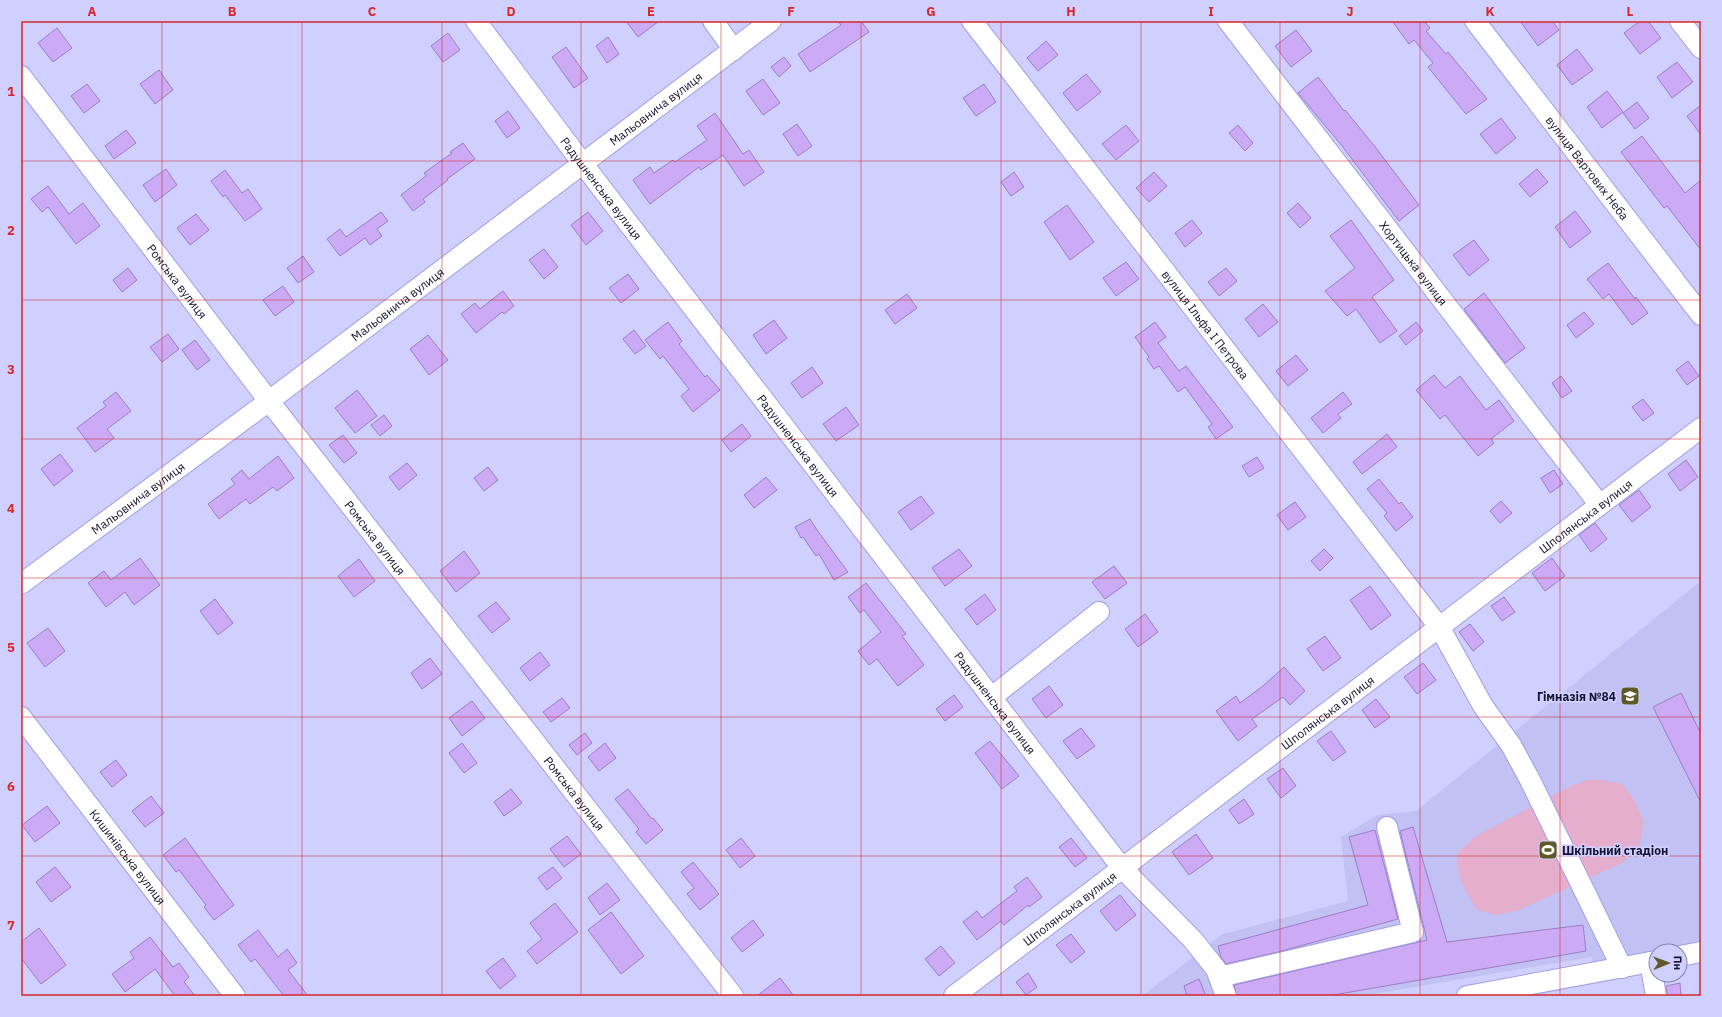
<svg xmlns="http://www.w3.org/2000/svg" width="1722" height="1017" viewBox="0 0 1722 1017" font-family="'IBM Plex Sans',sans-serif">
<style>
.built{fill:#c1c1f4}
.green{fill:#e4aecc}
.building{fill:#ccaaf6;stroke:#9d7dc4}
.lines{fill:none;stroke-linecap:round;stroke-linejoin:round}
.minor-casing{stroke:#a09ee9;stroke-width:22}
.minor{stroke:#fff;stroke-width:20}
.grid{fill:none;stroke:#d62828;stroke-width:1;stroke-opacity:0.55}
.labels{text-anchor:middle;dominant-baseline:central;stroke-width:3.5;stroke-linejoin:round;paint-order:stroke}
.street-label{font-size:12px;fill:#15132f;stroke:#cfd0ff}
.poi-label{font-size:12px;font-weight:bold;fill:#15132f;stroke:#cfd0ff;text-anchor:end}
.neatline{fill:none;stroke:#d62828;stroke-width:1.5}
.grid-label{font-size:13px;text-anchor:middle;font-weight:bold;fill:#d62828}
</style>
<rect width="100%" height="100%" fill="#cfd0ff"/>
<path class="built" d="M1701 581V952L1656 951V961L1593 974 1592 957 1362 996H1142L1223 934 1348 901 1341 837 1377 815 1416 811Z"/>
<path class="green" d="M1588 780H1602L1622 784 1634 800 1644 822 1639 846 1622 863 1519 910 1497 915 1477 910C1465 892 1457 875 1457 854L1476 836 1571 786Z"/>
<g class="building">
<path d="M626 21H659L638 37Z"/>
<path d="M838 21H861L869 32 810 72 798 54 841 25Z"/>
<path d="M1392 21H1424L1430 28 1426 31 1446 54 1448 52 1487 99 1466 114 1428 67 1433 63 1414 40 1409 44Z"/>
<path d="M1520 21H1552L1559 30 1538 46Z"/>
<path d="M1640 21H1648L1661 38 1640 54 1624 33Z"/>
<path d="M57 28 72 48 53 62 38 43Z"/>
<path d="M1296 30 1312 51 1291 67 1275 46Z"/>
<path d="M448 33 460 50 443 62 431 46Z"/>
<path d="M608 37 619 54 607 63 596 46Z"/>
<path d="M1046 41 1058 55 1038 71 1027 58Z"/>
<path d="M566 47 588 78 574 88 552 57Z"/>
<path d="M1577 49 1593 70 1572 85 1557 65Z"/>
<path d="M784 57 791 66 779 77 771 67Z"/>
<path d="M1677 62 1693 82 1672 98 1657 77Z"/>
<path d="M159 70 173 90 155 104 140 84Z"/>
<path d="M1086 74 1101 92 1077 111 1063 93Z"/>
<path d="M1318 77 1344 111 1345 110 1376 148 1419 205 1399 221 1342 146 1298 93Z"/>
<path d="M763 79 780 103 763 115 746 91Z"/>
<path d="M87 84 100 101 84 113 71 96Z"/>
<path d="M984 84 996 102 976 116 963 98Z"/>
<path d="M1607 91 1623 112 1602 128 1587 107Z"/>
<path d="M1637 102 1649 118 1635 129 1623 113Z"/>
<path d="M1701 105V135L1687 116Z"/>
<path d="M508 111 520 128 507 138 495 121Z"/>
<path d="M715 113 743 154 749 150 764 172 744 186 723 155 701 170 699 167 650 204 633 180 650 167 654 173 673 160 675 162 707 140 697 126Z"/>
<path d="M1501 118 1516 138 1496 154 1480 134Z"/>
<path d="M797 124 812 146 798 156 783 134Z"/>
<path d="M1126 125 1139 141 1116 160 1102 144Z"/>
<path d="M1238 125 1253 143 1245 151 1229 133Z"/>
<path d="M126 130 136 143 114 159 105 146Z"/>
<path d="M1642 136 1685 193 1701 180V250L1667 206 1664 208 1621 152Z"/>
<path d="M463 143 475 159 447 179 448 180 423 199 425 202 413 211 401 195 426 176 424 173 452 153 450 152Z"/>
<path d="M166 169 177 185 155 202 143 185Z"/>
<path d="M1537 169 1548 182 1530 197 1519 184Z"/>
<path d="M225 170 242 193 248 189 262 209 245 221 225 195 223 197 211 181Z"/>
<path d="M1014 172 1024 187 1011 196 1001 182Z"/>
<path d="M1154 172 1167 186 1149 202 1136 188Z"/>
<path d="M48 186 69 214 83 203 100 226 76 244 48 207 42 212 31 199Z"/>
<path d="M1298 203 1311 218 1300 228 1287 213Z"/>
<path d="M1067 205 1094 242 1070 260 1044 222Z"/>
<path d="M1575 211 1591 232 1570 248 1555 227Z"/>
<path d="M381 212 388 221 377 229 382 236 370 245 365 238 340 256 327 239 340 229 346 237Z"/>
<path d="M588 212 603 231 586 245 571 225Z"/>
<path d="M196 214 209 230 190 245 177 228Z"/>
<path d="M1192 220 1202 233 1185 247 1175 233Z"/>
<path d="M1351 220 1394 280 1372 297 1397 331 1380 343 1356 309 1347 316 1325 291 1355 268 1330 236Z"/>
<path d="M1474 240 1489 260 1469 276 1453 255Z"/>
<path d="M544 249 558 267 544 279 529 260Z"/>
<path d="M303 256 314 272 298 283 287 268Z"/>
<path d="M1126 262 1139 279 1116 296 1103 278Z"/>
<path d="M1608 263 1635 299 1636 297 1648 313 1632 325 1609 294 1603 299 1587 279Z"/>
<path d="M128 268 137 280 122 292 113 280Z"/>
<path d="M1226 268 1237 281 1219 296 1208 282Z"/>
<path d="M628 274 639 289 621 303 609 288Z"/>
<path d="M283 286 294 302 275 316 263 300Z"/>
<path d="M503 291 514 306 504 314 502 312 476 333 461 314 475 303 480 309Z"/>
<path d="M1484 293 1525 348 1505 363 1464 309Z"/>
<path d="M907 294 917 308 895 324 885 310Z"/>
<path d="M1263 304 1278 322 1259 337 1245 319Z"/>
<path d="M1584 312 1594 324 1576 338 1567 325Z"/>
<path d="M774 320 787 338 766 354 753 335Z"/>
<path d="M668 322 682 341 679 344 705 377 707 375 720 390 693 412 681 396 689 389 663 356 660 359 645 340Z"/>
<path d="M1155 322 1166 337 1158 343 1179 371 1186 366 1233 427 1216 439 1208 427 1212 424 1185 387 1178 392 1159 366 1154 369 1147 359 1149 357 1135 337Z"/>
<path d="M1416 322 1423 331 1406 345 1399 336Z"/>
<path d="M634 330 646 346 635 354 623 339Z"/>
<path d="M168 334 179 349 162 362 150 347Z"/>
<path d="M428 335 448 360 429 375 410 349Z"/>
<path d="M195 340 210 360 197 370 182 350Z"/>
<path d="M1296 355 1308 370 1288 386 1276 371Z"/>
<path d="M1688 361 1699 376 1687 385 1676 370Z"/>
<path d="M812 367 823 383 802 398 791 383Z"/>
<path d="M1434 375 1445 388 1460 376 1486 410 1499 400 1514 421 1491 439 1494 443 1478 456 1445 415 1440 419 1416 390Z"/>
<path d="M1561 376 1572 391 1562 398 1552 383Z"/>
<path d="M357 390 377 416 355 433 335 408Z"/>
<path d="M116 392 131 411 107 429 114 438 95 452 77 428 106 406 103 402Z"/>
<path d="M1343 392 1352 404 1338 414 1341 418 1323 433 1311 418Z"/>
<path d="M1643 399 1654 413 1643 421 1632 407Z"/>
<path d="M846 407 859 425 836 441 823 424Z"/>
<path d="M384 415 392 426 380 436 371 425Z"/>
<path d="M742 424 751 436 731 452 722 440Z"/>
<path d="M1387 434 1397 447 1362 474 1353 462Z"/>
<path d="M343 435 357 453 344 463 329 445Z"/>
<path d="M60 454 73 471 54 486 41 469Z"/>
<path d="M278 456 294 478 277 491 273 487 250 504 246 499 219 519 208 504 235 484 231 479 242 470 249 479Z"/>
<path d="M1257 457 1264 468 1249 477 1242 466Z"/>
<path d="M1686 460 1698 477 1680 491 1668 474Z"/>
<path d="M407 463 417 475 399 490 389 477Z"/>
<path d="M488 467 498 480 484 491 474 478Z"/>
<path d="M1554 470 1563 484 1550 493 1541 478Z"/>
<path d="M766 477 777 490 754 508 744 495Z"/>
<path d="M1379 479 1399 504 1401 502 1413 517 1396 531 1384 516 1387 513 1367 489Z"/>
<path d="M1639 490 1651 507 1632 522 1619 505Z"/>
<path d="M921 496 934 513 911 530 898 512Z"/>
<path d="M1501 501 1512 513 1500 523 1490 511Z"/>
<path d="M1295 502 1306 517 1288 530 1277 515Z"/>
<path d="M810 519 817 530 848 572 834 580 819 554 816 556 803 537 801 538 795 527Z"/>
<path d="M1595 523 1607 539 1591 552 1579 535Z"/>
<path d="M959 549 972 566 945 586 932 568Z"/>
<path d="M1324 549 1333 558 1320 571 1311 561Z"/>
<path d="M464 551 480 573 456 592 440 571Z"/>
<path d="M140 558 160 585 134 605 125 592 106 607 88 583 104 571 111 580Z"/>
<path d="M1552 558 1565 576 1545 591 1532 573Z"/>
<path d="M359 559 375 581 354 597 338 576Z"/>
<path d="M1114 566 1127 583 1105 599 1092 582Z"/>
<path d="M866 583 906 634 902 636 924 665 898 686 877 659 869 665 858 651 881 632 864 610 860 613 848 597Z"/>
<path d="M1370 586 1391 615 1371 630 1350 600Z"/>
<path d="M985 594 996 610 977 625 965 609Z"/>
<path d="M1504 597 1515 612 1502 621 1491 606Z"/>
<path d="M215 599 233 623 218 635 200 611Z"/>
<path d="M496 602 510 619 492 633 478 616Z"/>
<path d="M1145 614 1158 632 1138 647 1125 629Z"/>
<path d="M1470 624 1484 642 1473 651 1459 632Z"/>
<path d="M48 628 65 651 45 667 27 643Z"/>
<path d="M1325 636 1341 658 1323 671 1307 649Z"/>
<path d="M540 652 550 665 530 681 520 668Z"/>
<path d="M430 658 442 674 422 689 411 673Z"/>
<path d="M1423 663 1436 680 1417 694 1404 677Z"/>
<path d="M1284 667 1305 691 1290 705 1283 697 1252 719 1257 726 1238 741 1216 711 1236 696 1240 703 1263 686Z"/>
<path d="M1049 686 1063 705 1046 718 1032 699Z"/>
<path d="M1681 693 1701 734V803L1653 707Z"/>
<path d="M954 695 963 707 945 721 936 709Z"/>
<path d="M562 698 570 708 551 722 543 712Z"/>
<path d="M1376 699 1390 717 1375 728 1362 710Z"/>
<path d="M472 701 485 718 462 736 449 718Z"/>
<path d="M1081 728 1095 746 1077 759 1063 741Z"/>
<path d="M1331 731 1346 752 1333 761 1317 741Z"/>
<path d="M585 733 592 743 577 755 569 745Z"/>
<path d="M990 741 1019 776 1002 789 975 753Z"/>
<path d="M462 743 477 763 464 773 449 753Z"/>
<path d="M605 743 616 758 599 771 588 757Z"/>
<path d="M116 760 127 775 112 787 100 772Z"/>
<path d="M1283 768 1296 786 1281 798 1267 779Z"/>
<path d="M511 789 522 803 504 816 494 802Z"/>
<path d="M628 789 652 819 653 818 663 830 646 844 636 832 639 829 615 799Z"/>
<path d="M151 796 164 813 145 827 132 811Z"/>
<path d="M1244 799 1254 814 1239 824 1229 810Z"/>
<path d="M47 806 60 823 35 842 22 825Z"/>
<path d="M1413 827 1447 942 1583 925 1586 951 1328 996H1237L1234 985 1427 940 1400 831Z"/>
<path d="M1375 830 1398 919 1278 952 1226 964 1221 957 1218 946 1368 905 1349 837Z"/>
<path d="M1196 834 1213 858 1189 875 1172 852Z"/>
<path d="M567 836 581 854 564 867 550 849Z"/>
<path d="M185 838 234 905 214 920 204 907 206 905 179 870 176 872 163 855Z"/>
<path d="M741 838 755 856 740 868 726 850Z"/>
<path d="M1071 838 1087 858 1075 867 1059 847Z"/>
<path d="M693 862 719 894 700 910 687 894 694 888 681 872Z"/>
<path d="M55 867 71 887 51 902 36 882Z"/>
<path d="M553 867 562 878 547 890 538 878Z"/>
<path d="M1027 877 1042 897 1029 907 1028 905 1004 925 1001 921 977 940 963 922 977 911 982 918 1017 891 1014 887Z"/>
<path d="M607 883 620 900 600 915 588 898Z"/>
<path d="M1120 895 1136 915 1116 931 1100 911Z"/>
<path d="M555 903 578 932 537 964 527 951 542 939 530 923Z"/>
<path d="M611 912 644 956 621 974 588 930Z"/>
<path d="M753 920 764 935 742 952 731 938Z"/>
<path d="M39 928 66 965 41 984 21 958V942Z"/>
<path d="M258 930 278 957 287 949 297 963 288 970 308 996H284L255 959 251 962 238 945Z"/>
<path d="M1071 934 1085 952 1071 963 1056 945Z"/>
<path d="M150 937 173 967 179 963 189 977 184 982 195 996H175L155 969 125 992 112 974 134 958 130 952Z"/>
<path d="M941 946 955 963 939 976 925 959Z"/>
<path d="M503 958 516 976 500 989 486 971Z"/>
<path d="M1028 973 1037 987 1026 995 1016 982Z"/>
<path d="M780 978 794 996H757Z"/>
<path d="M1199 979 1206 996H1187L1184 986Z"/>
<path d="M1680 983 1681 996H1667L1666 986Z"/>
</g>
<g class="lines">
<g class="minor-casing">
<g id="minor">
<path id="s1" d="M476 21 583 164 1122 868 1193 940 1216 969 1226 996"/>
<path d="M713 21 734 50"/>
<path id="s2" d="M972 21 1440 628 1483 706 1511 745 1530 780 1622 968"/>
<path id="s3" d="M1228 21 1599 504"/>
<path id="s4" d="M1475 21 1701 315"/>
<path d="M1680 21 1701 48"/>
<path id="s5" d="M21 76 269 401 733 996"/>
<path id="s6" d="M21 584 269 401 771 21"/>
<path d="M992 697 1099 612"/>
<path id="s7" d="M21 717 235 996"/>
<path d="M1680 956 1701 952"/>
<path d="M1650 962 1656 996"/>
<path d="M1219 977 1413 932 1387 827"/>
<path id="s8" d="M954 996 1701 428"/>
<path d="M1467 996 1656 961"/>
</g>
</g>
<use href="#minor" class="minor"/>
</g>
<path class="grid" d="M162 21V996M302 21V996M442 21V996M581 21V996M721 21V996M861 21V996M1001 21V996M1141 21V996M1280 21V996M1420 21V996M1560 21V996M21 161H1701M21 300H1701M21 439H1701M21 578H1701M21 717H1701M21 856H1701"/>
<defs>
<g id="school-square" transform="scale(1)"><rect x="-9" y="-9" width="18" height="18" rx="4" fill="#5e5926" stroke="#cfd0ff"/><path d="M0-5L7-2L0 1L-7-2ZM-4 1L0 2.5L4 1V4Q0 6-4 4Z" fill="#fff"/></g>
<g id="stadium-square" transform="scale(1)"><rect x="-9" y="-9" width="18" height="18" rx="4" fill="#5e5926" stroke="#cfd0ff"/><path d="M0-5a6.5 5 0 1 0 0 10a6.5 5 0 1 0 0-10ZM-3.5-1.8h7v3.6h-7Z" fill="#fff"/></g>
</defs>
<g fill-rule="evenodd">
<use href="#school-square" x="1630" y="696"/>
<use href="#stadium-square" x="1548" y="850"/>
</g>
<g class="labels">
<g class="street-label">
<text stroke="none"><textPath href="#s6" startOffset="793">Мальовнича вулиця</textPath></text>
<text stroke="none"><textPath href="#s4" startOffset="185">вулиця Вартових Неба</textPath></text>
<text stroke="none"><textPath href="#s1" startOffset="209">Радушненська вулиця</textPath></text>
<text stroke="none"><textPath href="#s3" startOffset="305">Хортицька вулиця</textPath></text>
<text stroke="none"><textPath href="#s5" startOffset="258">Ромська вулиця</textPath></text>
<text stroke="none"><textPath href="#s6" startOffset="469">Мальовнича вулиця</textPath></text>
<text stroke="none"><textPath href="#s2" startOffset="383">вулиця Ільфа І Петрова</textPath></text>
<text stroke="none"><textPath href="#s1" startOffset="533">Радушненська вулиця</textPath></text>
<text stroke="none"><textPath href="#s6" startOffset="145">Мальовнича вулиця</textPath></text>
<text stroke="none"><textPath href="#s8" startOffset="793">Шполянська вулиця</textPath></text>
<text stroke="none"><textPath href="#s5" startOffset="582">Ромська вулиця</textPath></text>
<text stroke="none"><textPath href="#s1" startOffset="857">Радушненська вулиця</textPath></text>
<text stroke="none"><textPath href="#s8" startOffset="469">Шполянська вулиця</textPath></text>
<text stroke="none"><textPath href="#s5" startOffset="906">Ромська вулиця</textPath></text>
<text stroke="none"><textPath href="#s7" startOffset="176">Кишинівська вулиця</textPath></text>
<text stroke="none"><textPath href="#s8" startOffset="145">Шполянська вулиця</textPath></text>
</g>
<g class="poi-label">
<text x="1616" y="696">Гімназія №84</text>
<text x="1562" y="850" text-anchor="start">Шкільний стадіон</text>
</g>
</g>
<rect width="1722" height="1017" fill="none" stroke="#cfd0ff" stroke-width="44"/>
<g transform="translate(1668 963) rotate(89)"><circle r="19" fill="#cfd0ff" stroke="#8584ac"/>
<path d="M0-3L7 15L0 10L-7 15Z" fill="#5e5926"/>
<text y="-6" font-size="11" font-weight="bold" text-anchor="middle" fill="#15132f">Пн</text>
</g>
<rect x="22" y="22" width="1678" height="973" class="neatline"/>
<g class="grid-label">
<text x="92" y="16">A</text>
<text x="232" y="16">B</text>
<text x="372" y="16">C</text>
<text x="511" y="16">D</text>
<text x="651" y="16">E</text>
<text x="791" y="16">F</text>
<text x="931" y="16">G</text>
<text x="1071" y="16">H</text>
<text x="1211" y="16">I</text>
<text x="1350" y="16">J</text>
<text x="1490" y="16">K</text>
<text x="1630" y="16">L</text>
<text x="11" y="96">1</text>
<text x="11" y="235">2</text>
<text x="11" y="374">3</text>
<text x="11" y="513">4</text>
<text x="11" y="652">5</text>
<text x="11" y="791">6</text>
<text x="11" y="930">7</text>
</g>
</svg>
